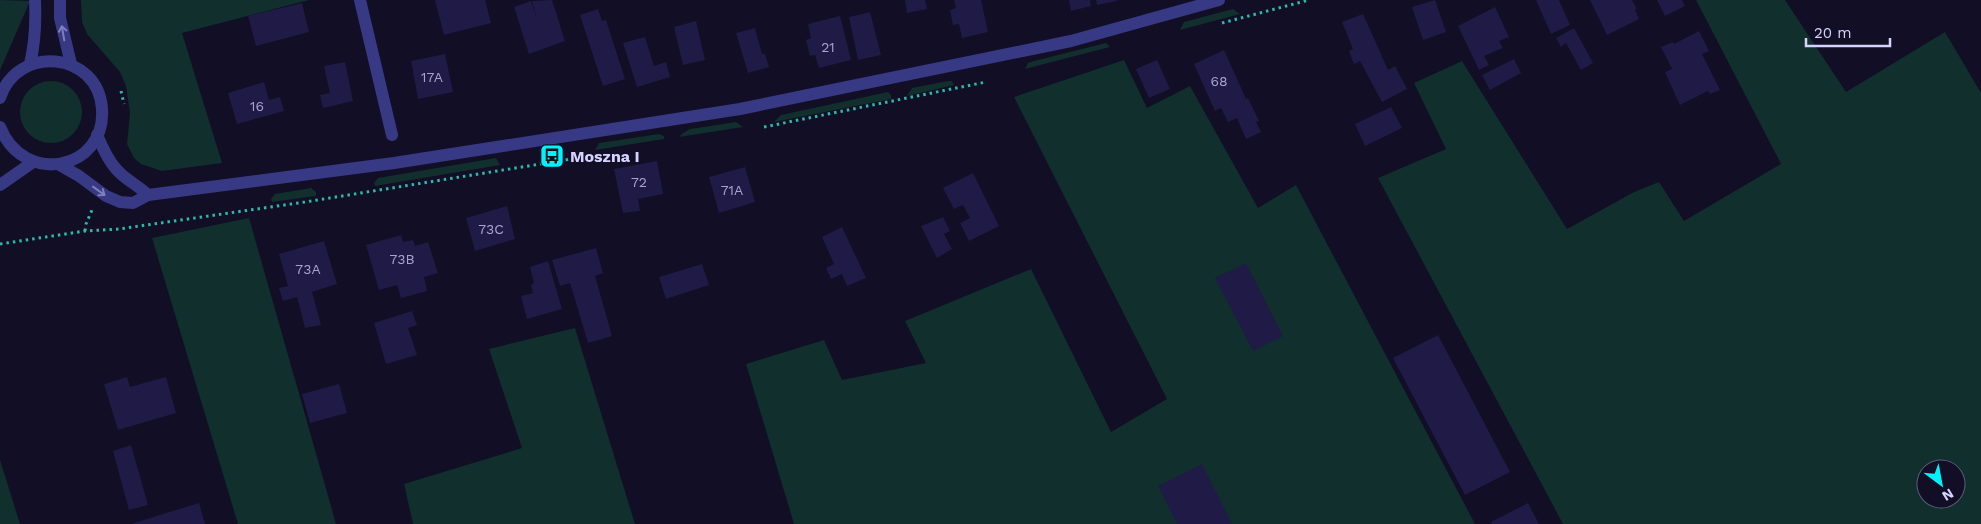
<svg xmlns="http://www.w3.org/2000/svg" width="1981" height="524" viewBox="0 0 1981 524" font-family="'Work Sans',sans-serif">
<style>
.green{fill:#112f2c;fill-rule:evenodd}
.building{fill:#201a46}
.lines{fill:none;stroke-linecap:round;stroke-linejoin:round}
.path{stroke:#2cb9a9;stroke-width:3;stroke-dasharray:2.5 4;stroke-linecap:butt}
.minor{stroke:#383985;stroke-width:12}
.oneway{stroke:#7f7ebc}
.labels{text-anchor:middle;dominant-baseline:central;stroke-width:4;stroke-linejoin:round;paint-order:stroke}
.number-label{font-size:14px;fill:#a8a4d1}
.poi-label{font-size:16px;font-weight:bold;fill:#d5d2ff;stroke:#110e25;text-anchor:start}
</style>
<rect width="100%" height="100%" fill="#110e25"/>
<g class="green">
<path d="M0 0 30 1 0 70Z"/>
<path d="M81 0H309L182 33 222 163 162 171 141 164 134 158 127 144 130 113 126 86 120 72 87 34 82 22Z"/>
<path d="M1696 0H1785L1846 92 1945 32 1981 93V524H1563L1378 178 1446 149 1414 83 1462 61 1567 229 1634 192 1659 182 1684 221 1781 164ZM1926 469H1956V499H1926Z"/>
<path d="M1233 9 1240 14 1180 30 1184 22Z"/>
<path d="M1106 43 1110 47 1025 69 1028 63 1034 61Z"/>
<path d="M1124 60 1147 108 1190 86 1258 208 1296 185 1475 524H794L746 364 824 340 842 380 926 363 905 321 1031 269 1111 432 1167 399 1014 97Z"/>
<circle cx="51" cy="112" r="31"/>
<path d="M948 81H952L954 85 907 96 912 88Z"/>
<path d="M888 92 891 95V99L774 122 781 115Z"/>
<path d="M736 122 743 127 679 137 683 133 690 129Z"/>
<path d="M659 134 664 136V139L595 150 599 143Z"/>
<path d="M496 158 500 165 375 186 374 183 378 178Z"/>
<path d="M311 188 316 192V196L272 202 271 199 275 194Z"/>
<path d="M249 218 331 506 336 524H238L152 238Z"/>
<path d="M575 328 635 524H413L404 484 522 448 489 349Z"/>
<path d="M0 460 20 524H0Z"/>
</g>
<g class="building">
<path d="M435 0H485L491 23 444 35Z"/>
<path d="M552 0 565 41 529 54 514 7 531 1 537 19 532 1Z"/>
<path d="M905 0H925L927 9 907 13Z"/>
<path d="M954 0H981L988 32 962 38 959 24 953 25 950 10 956 8Z"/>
<path d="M1069 0H1090L1091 6 1071 11Z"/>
<path d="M1096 0H1117V1L1097 5Z"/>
<path d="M1435 0 1446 32 1423 40 1412 7Z"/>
<path d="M1536 0H1559L1570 25 1551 34Z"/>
<path d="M1590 0H1632L1637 9 1635 10 1639 19 1607 35Z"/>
<path d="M1657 0H1682L1685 6 1665 16Z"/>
<path d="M302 3 309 32 256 46 248 16Z"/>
<path d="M1495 7 1509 37 1499 41 1503 48 1484 56 1489 65 1479 70 1458 26Z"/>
<path d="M598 9 602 21 606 20 625 79 603 86 580 15Z"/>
<path d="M870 12 881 55 858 60 849 17Z"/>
<path d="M1363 14 1388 70 1395 66 1407 89 1382 102 1360 61 1354 64 1349 51 1353 49 1342 22Z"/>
<path d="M840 16 851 60 819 68 815 55 810 56 806 40 811 38 808 24Z"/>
<path d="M696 21 705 60 683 65 674 27Z"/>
<path d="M755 28 762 54H765L769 67 748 73 736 33Z"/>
<path d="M1574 28 1593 63 1581 70 1566 43 1561 47 1556 38Z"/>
<path d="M1699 31 1709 51 1702 54 1720 90 1710 94 1708 91 1680 105 1665 72 1672 69 1661 47 1673 42 1674 44Z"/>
<path d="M645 37 654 66 666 62 670 77 637 87 623 43Z"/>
<path d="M1224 50 1246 99 1248 98 1259 121 1256 122 1261 132 1246 139 1237 118 1228 122 1221 108 1215 111 1194 64Z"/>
<path d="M445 54 453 92 418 99 411 61Z"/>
<path d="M1514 59 1521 73 1490 90 1482 75Z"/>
<path d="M1157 60 1170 89 1149 98 1136 69Z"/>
<path d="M345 62 353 101 323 108 320 95 330 93 324 66Z"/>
<path d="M264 82 269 100 280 97 284 111 237 124 228 93Z"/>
<path d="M1391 107 1402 128 1365 146 1355 124Z"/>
<path d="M657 161 663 194 638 199 640 211 623 213 614 169Z"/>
<path d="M745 167 755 202 719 213 709 177Z"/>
<path d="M973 173 999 226 969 241 960 223 970 218 963 205 954 209 943 188Z"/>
<path d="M507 206 515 239 475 251 466 218Z"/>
<path d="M943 217 950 231 944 234 952 249 937 258 921 226Z"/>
<path d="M842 227 866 278 847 286 842 274 831 279 826 268 834 264 822 237Z"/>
<path d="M401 235 403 242 413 240 415 246 428 242 438 273 424 277 427 291 401 298 397 285 379 290 366 245Z"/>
<path d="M324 241 337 284 312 292 321 325 305 328 297 297 283 301 279 288 288 286 279 254Z"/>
<path d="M596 248 603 273 595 276 612 336 588 343 570 283 560 286 552 260Z"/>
<path d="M548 261 562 309 527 319 521 296 533 293 531 285 534 283 530 267Z"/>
<path d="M1246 263 1283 336 1253 351 1215 278Z"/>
<path d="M702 264 709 285 666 299 659 277Z"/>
<path d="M412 311 417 325 408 328 417 355 386 364 374 323Z"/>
<path d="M1438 335 1510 472 1465 495 1393 358Z"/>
<path d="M127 377 130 387 166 377 176 413 118 430 104 384Z"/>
<path d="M339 384 347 413 310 423 302 394Z"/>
<path d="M131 445 148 505 129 510 113 451Z"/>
<path d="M1202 464 1232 524H1177L1158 486Z"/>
<path d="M199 503 205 524H132L137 522Z"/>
<path d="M1528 503 1539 524H1492L1491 522Z"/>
</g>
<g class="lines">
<g class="path">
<path d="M1222 23 1309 0"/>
<path d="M121 91 124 104"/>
<path d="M764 127 986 82"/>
<path d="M85 231 86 224 92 210"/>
<path d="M0 244 85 231 119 229 305 202 590 156"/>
</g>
<g class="minor">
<path d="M60 0V18L71 64"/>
<path d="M360 0 392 135"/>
<path d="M30 64C35 43 36 22 35 0"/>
<path d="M0 98C17 44 98 51 102 109 106 170 24 187 0 127"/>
<path d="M97 135C103 148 109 163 120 173 128 181 139 186 148 195"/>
<path d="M58 164 79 176 106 196 120 202 133 203 148 195 394 163 740 109 1071 41 1219 0"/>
<path d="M0 185 33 162"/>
</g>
</g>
<defs><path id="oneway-shaft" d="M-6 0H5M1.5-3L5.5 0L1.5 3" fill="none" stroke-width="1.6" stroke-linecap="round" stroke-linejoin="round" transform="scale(1.25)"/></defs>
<g class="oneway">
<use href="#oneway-shaft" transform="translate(63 33) rotate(-100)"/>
<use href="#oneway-shaft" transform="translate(99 191) rotate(36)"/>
</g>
<defs>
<g id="bus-square" transform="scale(1.25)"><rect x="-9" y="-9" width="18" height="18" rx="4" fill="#00f2fd" stroke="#110e25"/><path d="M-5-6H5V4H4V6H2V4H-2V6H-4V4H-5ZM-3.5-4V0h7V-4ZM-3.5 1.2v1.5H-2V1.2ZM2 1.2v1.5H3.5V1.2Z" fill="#111"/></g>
</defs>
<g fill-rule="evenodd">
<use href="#bus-square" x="552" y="156"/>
</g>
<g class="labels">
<g class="number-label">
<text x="828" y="47">21</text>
<text x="432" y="77">17A</text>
<text x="1219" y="81">68</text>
<text x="257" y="106">16</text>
<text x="639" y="182">72</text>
<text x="732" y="190">71A</text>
<text x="491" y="229">73C</text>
<text x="402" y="259">73B</text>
<text x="308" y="269">73A</text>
</g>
<g class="poi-label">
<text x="570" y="156">Moszna I</text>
</g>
</g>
<g transform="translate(1941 484) rotate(148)"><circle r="24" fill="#110e25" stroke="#5f5c7c"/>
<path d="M0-4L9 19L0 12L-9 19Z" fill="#00f2fd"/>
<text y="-8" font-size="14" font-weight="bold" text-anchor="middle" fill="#d5d2ff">N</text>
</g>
<path d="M1806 38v8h84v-8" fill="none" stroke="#d5d2ff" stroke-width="2.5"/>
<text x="1814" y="38" font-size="15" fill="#d5d2ff" stroke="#110e25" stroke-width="4" paint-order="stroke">20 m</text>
</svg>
